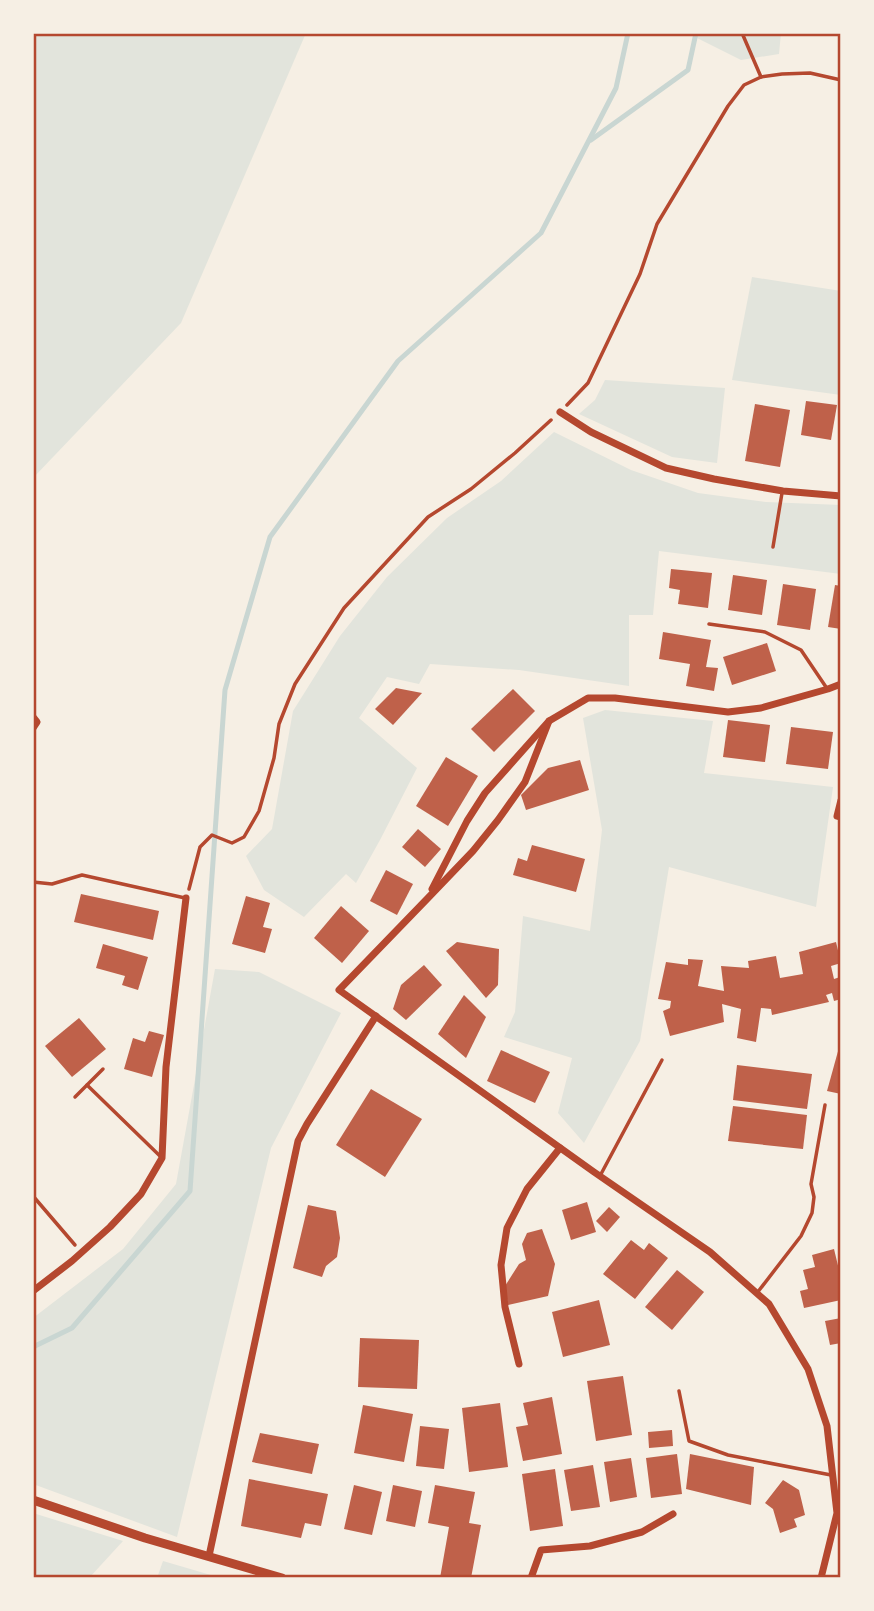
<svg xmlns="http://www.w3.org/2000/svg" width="874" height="1611" viewBox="0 0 874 1611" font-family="'Libre Baskerville',serif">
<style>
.green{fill:#e2e4dc}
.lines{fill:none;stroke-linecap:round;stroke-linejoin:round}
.stream{stroke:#c9d6d2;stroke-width:5}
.building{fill:#bf614a}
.path{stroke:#b5482f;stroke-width:3.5}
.service{stroke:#b5482f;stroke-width:3.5}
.minor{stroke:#b5482f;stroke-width:7}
.tertiary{stroke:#b5482f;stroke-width:9}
.neatline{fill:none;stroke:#b5482f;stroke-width:2.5}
</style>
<rect width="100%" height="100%" fill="#f6efe4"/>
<g class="green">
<path d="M33 33H306L181 323 33 478Z"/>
<path d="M687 33H781L779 54 741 60Z"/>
<path d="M752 277 841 291V395L732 380Z"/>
<path d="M605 380 725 388 717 463 672 457 579 414 595 400Z"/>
<path d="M554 432 631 470 698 493 766 502 841 505V574L659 551 653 615H629V686L519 670 430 664 419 684 387 677 359 718 417 768 380 840 356 883 346 874 304 917 264 890 246 856 272 829 293 711 340 636 387 577 447 518 501 481Z"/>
<path d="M605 710 713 721 704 773 833 787 816 907 669 867 640 1041 584 1143 558 1113 572 1058 504 1037 515 1012 523 916 590 931 602 830 583 718Z"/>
<path d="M215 969 259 972 341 1013 271 1148 177 1537 33 1484V1318L123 1249 176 1184Z"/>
<path d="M33 1513 123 1541 89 1578H33Z"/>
<path d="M163 1561 221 1578H157Z"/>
</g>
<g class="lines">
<g class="stream">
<path d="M591 140 688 70 696 33"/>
<path d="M33 1347 72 1328 190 1191 225 690 270 537 398 361 541 233 616 88 628 33"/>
</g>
</g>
<g class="building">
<path d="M806 401 837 405 831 440 801 435Z"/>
<path d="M755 404 790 410 780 467 745 461Z"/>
<path d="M671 569 712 573 708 608 678 604 680 590 669 588Z"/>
<path d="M733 575 767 580 762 615 728 610Z"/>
<path d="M783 584 816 589 810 630 777 625Z"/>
<path d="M835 585 841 586V629L828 627Z"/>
<path d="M663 632 711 640 706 667 718 668 714 691 686 686 690 664 659 659Z"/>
<path d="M767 643 776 671 732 685 723 657Z"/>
<path d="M396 688 422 693 393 725 375 709Z"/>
<path d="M513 689 535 711 494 752 471 729Z"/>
<path d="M728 720 770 725 765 762 723 757Z"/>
<path d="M791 727 833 732 828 769 786 764Z"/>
<path d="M446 757 478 776 448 826 416 806Z"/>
<path d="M580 760 589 790 526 810 521 795 548 768Z"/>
<path d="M418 829 441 849 425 867 402 847Z"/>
<path d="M532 845 585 859 576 892 513 875 518 858 527 861Z"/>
<path d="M386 870 413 884 397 915 370 901Z"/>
<path d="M81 894 159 911 153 940 74 922Z"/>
<path d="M246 896 270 903 263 927 272 929 265 953 232 944Z"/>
<path d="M341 906 369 931 342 963 314 938Z"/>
<path d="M457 942 499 949 498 985 486 998 446 951Z"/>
<path d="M836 942 841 963 831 966 834 979 840 977 841 999 834 1001 832 993 826 995 829 1002 772 1015 771 1009 761 1008 756 1042 737 1038 741 1009 722 1004 724 1022 670 1036 663 1011 670 1008 671 1001 658 999 666 962 688 965V959L703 960 698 986 724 991 721 966 749 968 748 961 776 956 780 978 803 974 799 952Z"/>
<path d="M103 944 148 957 138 990 122 985 125 976 96 968Z"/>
<path d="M424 965 442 985 406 1020 393 1009 401 985Z"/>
<path d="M464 995 486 1017 466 1058 438 1034Z"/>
<path d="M79 1018 106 1049 72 1077 45 1046Z"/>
<path d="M149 1031 164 1035 152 1077 124 1069 133 1038 145 1042Z"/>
<path d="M840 1044H841V1094L827 1091Z"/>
<path d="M501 1050 550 1072 535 1103 487 1081Z"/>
<path d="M737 1065 812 1074 807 1109 733 1100Z"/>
<path d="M371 1089 422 1119 385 1177 336 1145Z"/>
<path d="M733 1106 807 1115 803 1149 728 1141Z"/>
<path d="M587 1202 596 1232 571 1240 562 1210Z"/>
<path d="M308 1205 336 1211 340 1238 337 1257 326 1266 322 1277 293 1268Z"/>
<path d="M609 1207 620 1217 607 1232 596 1221Z"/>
<path d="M542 1229 555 1264 548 1296 508 1305 505 1286 519 1264 526 1260 522 1244 527 1233Z"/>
<path d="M631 1240 644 1250 649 1243 668 1258 635 1299 603 1274Z"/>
<path d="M834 1249 841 1278V1300L804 1308 800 1291 808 1289 803 1270 815 1267 812 1255Z"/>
<path d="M677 1270 704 1292 672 1330 645 1307Z"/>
<path d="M599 1300 610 1345 563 1357 552 1312Z"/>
<path d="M841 1318V1343L830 1345 825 1321Z"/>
<path d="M360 1338 419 1340 417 1389 358 1387Z"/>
<path d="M623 1376 632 1435 596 1441 587 1381Z"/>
<path d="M552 1397 562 1454 523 1461 516 1427 528 1425 523 1403Z"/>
<path d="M500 1403 508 1467 469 1472 462 1408Z"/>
<path d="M363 1405 413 1414 404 1462 354 1453Z"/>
<path d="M420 1426 449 1429 444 1469 416 1466Z"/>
<path d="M672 1430 673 1446 649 1448 648 1432Z"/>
<path d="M260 1433 319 1444 312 1474 252 1462Z"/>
<path d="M677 1454 682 1494 651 1498 646 1458Z"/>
<path d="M690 1454 754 1467 751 1505 686 1489Z"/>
<path d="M631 1458 637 1497 610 1502 604 1462Z"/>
<path d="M593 1465 600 1507 571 1511 564 1470Z"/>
<path d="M555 1469 563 1526 530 1531 522 1474Z"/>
<path d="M249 1479 328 1494 321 1526 305 1523 301 1538 241 1526Z"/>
<path d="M783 1480 799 1490 805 1515 794 1519 797 1527 780 1533 773 1509 765 1503Z"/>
<path d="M354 1485 382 1492 372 1535 344 1529Z"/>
<path d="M393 1485 422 1491 415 1527 386 1521Z"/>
<path d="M435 1485 475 1492 469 1523 481 1525 471 1578H440L449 1527 428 1523Z"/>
</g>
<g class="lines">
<g class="path">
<path d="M742 33 761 77"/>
<path d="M567 405 588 383 640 274 657 224 728 106 744 85 761 77 782 74 810 73 841 80"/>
<path d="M189 889 200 847 212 835 232 843 244 837 259 811 274 758 279 724 295 684 344 608 428 517 471 489 515 453 551 420"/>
<path d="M33 1196 75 1245"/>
</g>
<g class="service">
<path d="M773 547 782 493"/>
<path d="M709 624 765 632 801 650 826 687"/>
<path d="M33 882 52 884 82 875 185 898"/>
<path d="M87 1085 161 1157"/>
<path d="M75 1097 103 1069"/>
<path d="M601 1174 662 1060"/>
<path d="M757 1293 801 1236 812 1213 814 1197 811 1184 825 1105"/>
<path d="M679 1391 689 1441 728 1455 831 1475"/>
</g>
<g class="minor">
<path d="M560 412 591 432 666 468 714 479 783 491 841 496"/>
<path d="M33 717 37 722 33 728"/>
<path d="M549 721 525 782 498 820 473 851 427 899 339 990 594 1172 710 1252 769 1304 808 1369 827 1426 837 1513 821 1578"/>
<path d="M841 800 837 816 841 817"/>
<path d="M432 889 467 821 485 793 549 721 588 698H615L728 712 761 708 828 689 841 684"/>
<path d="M33 1291 72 1261 110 1227 141 1194 162 1158 166 1067 186 898"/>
<path d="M519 1364 505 1307 501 1265 507 1228 527 1189 560 1148"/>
<path d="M209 1556 298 1141 307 1124 376 1016"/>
<path d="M531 1578 541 1550 590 1546 642 1532 673 1514"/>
</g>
<path class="tertiary" d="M33 1500 145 1538 282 1578"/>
</g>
<rect width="874" height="1611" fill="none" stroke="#f6efe4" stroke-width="70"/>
<rect x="35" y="35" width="804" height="1541" class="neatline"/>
</svg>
